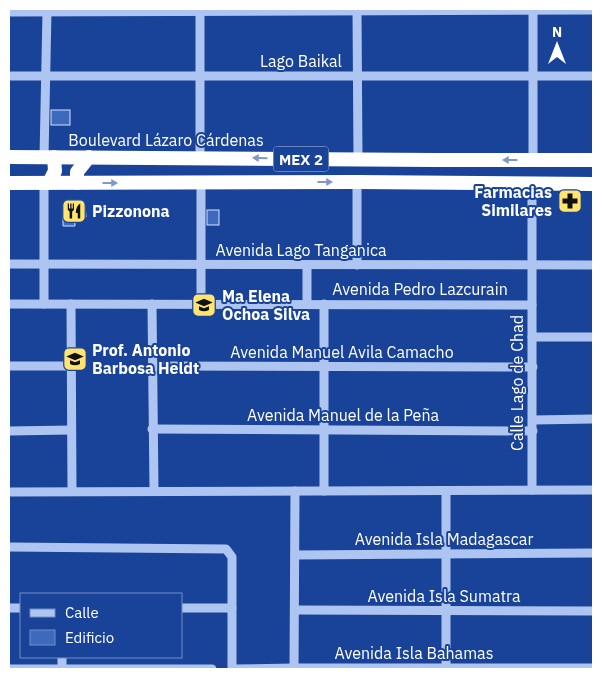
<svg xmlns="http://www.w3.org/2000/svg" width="602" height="678" viewBox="0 0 602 678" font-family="'IBM Plex Sans',sans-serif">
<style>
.building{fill:#3e6abe;stroke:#d5e2fc}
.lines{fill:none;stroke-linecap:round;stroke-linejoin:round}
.minor{stroke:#aec5f1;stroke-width:9}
.highway{stroke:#fff;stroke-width:14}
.oneway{fill:#8098c7}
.labels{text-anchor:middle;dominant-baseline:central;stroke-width:4;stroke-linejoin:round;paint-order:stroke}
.shield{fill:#194399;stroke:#bac7e0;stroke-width:1}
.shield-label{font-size:15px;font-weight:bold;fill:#fff}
.street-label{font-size:16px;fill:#fff;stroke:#194399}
.poi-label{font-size:16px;font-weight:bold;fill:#fff;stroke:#194399;text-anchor:start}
</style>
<rect width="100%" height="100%" fill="#194399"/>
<g class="building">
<rect x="51" y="110" width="19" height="15"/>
<path d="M63 205H85L86 217H75V226H63Z"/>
<rect x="207" y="210" width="12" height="15"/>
</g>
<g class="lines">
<g class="minor">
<path d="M533 9V160"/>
<path d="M357 11 358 159"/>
<path d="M9 12 593 10"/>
<path d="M200 12V158"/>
<path d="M9 76H593"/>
<path d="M44 157 47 12"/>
<path d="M201 182V304"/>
<path d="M357 182V265"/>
<path d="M9 264 593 265"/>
<path d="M307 265V304"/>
<path d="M9 304 532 305"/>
<path d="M44 304V183"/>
<path d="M71 304 72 491"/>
<path d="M152 304 154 491"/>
<path d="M324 304V491"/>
<path d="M532 337H593"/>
<path d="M9 366H71"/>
<path d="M152 366 533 367"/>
<path d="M533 420 593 419"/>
<path d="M152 429 533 431"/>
<path d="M9 431 71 430"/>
<path d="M532 490V185"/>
<path d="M9 492 593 490"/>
<path d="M9 547 226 549 232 557V669"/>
<path d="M295 555 593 553"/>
<path d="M9 608H21"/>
<path d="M181 608H232"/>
<path d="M295 610 593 611"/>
<path d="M62 657V669"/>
<path d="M9 669H212"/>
<path d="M234 669 294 668H593"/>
<path d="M294 669 295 491"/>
<path d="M446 669V491"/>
</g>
<g class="highway">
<path d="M9 157 434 160H593"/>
<path d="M9 183 357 182 593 184"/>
<path d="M49 183 55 171 54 157"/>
<path d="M77 183V172L89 157"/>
</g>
</g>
<defs><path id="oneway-solid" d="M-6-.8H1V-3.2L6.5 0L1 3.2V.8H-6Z" transform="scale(1.25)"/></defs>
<g class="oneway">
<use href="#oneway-solid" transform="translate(260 158) rotate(-179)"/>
<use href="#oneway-solid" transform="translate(510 160) rotate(180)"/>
<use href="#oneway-solid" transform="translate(325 182)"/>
<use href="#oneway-solid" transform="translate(110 183)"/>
</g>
<defs>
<g id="pharmacy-square" transform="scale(1.25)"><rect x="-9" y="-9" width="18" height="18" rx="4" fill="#ffe46e" stroke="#194399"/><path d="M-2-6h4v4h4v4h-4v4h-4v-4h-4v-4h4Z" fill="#111"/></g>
<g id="restaurant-square" transform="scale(1.25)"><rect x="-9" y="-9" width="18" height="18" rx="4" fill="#ffe46e" stroke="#194399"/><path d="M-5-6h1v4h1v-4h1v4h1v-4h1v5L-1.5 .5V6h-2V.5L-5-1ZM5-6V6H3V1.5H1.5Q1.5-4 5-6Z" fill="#111"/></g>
<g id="school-square" transform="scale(1.25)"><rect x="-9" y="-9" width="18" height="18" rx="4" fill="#ffe46e" stroke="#194399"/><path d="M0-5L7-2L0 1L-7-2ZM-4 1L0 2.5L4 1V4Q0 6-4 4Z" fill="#111"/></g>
</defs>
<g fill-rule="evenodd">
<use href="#pharmacy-square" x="570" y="201"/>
<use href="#restaurant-square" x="74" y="211"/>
<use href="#school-square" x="204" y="305"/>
<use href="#school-square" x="75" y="359"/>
</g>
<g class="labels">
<rect class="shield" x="273.5" y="146.5" width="55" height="25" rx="4"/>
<g class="shield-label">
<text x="301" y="159">MEX 2</text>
</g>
<g class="street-label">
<text x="301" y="61">Lago Baikal</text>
<text x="166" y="140">Boulevard Lázaro Cárdenas</text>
<text x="301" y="250">Avenida Lago Tanganica</text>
<text x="420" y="289">Avenida Pedro Lazcurain</text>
<text x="342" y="352">Avenida Manuel Avila Camacho</text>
<text transform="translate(517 383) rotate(-90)">Calle Lago de Chad</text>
<text x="343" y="415">Avenida Manuel de la Peña</text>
<text x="444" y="539">Avenida Isla Madagascar</text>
<text x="444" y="596">Avenida Isla Sumatra</text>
<text x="414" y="653">Avenida Isla Bahamas</text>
</g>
<g class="poi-label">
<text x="552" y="192" text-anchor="end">Farmacias<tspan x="552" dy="18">Similares</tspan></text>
<text x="92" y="211">Pizzonona</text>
<text x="222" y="296">Ma Elena<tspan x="222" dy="18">Ochoa Silva</tspan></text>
<text x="92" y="350">Prof. Antonio<tspan x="92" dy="18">Barbosa Heldt</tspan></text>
</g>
</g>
<rect width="602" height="678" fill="none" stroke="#ffffff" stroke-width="20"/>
<rect x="20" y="593" width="162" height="65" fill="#194399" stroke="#758ec2"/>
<rect x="30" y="609" width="25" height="8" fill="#aec5f1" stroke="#758ec2"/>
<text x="65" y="618" font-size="15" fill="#ffffff">Calle</text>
<rect x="30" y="630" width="25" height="15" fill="#3e6abe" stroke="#758ec2"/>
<text x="65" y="643" font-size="15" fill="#ffffff">Edificio</text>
<g transform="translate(557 45)" stroke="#194399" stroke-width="4" paint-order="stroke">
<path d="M0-4L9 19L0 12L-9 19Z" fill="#ffffff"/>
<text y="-8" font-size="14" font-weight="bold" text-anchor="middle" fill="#ffffff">N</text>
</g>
</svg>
